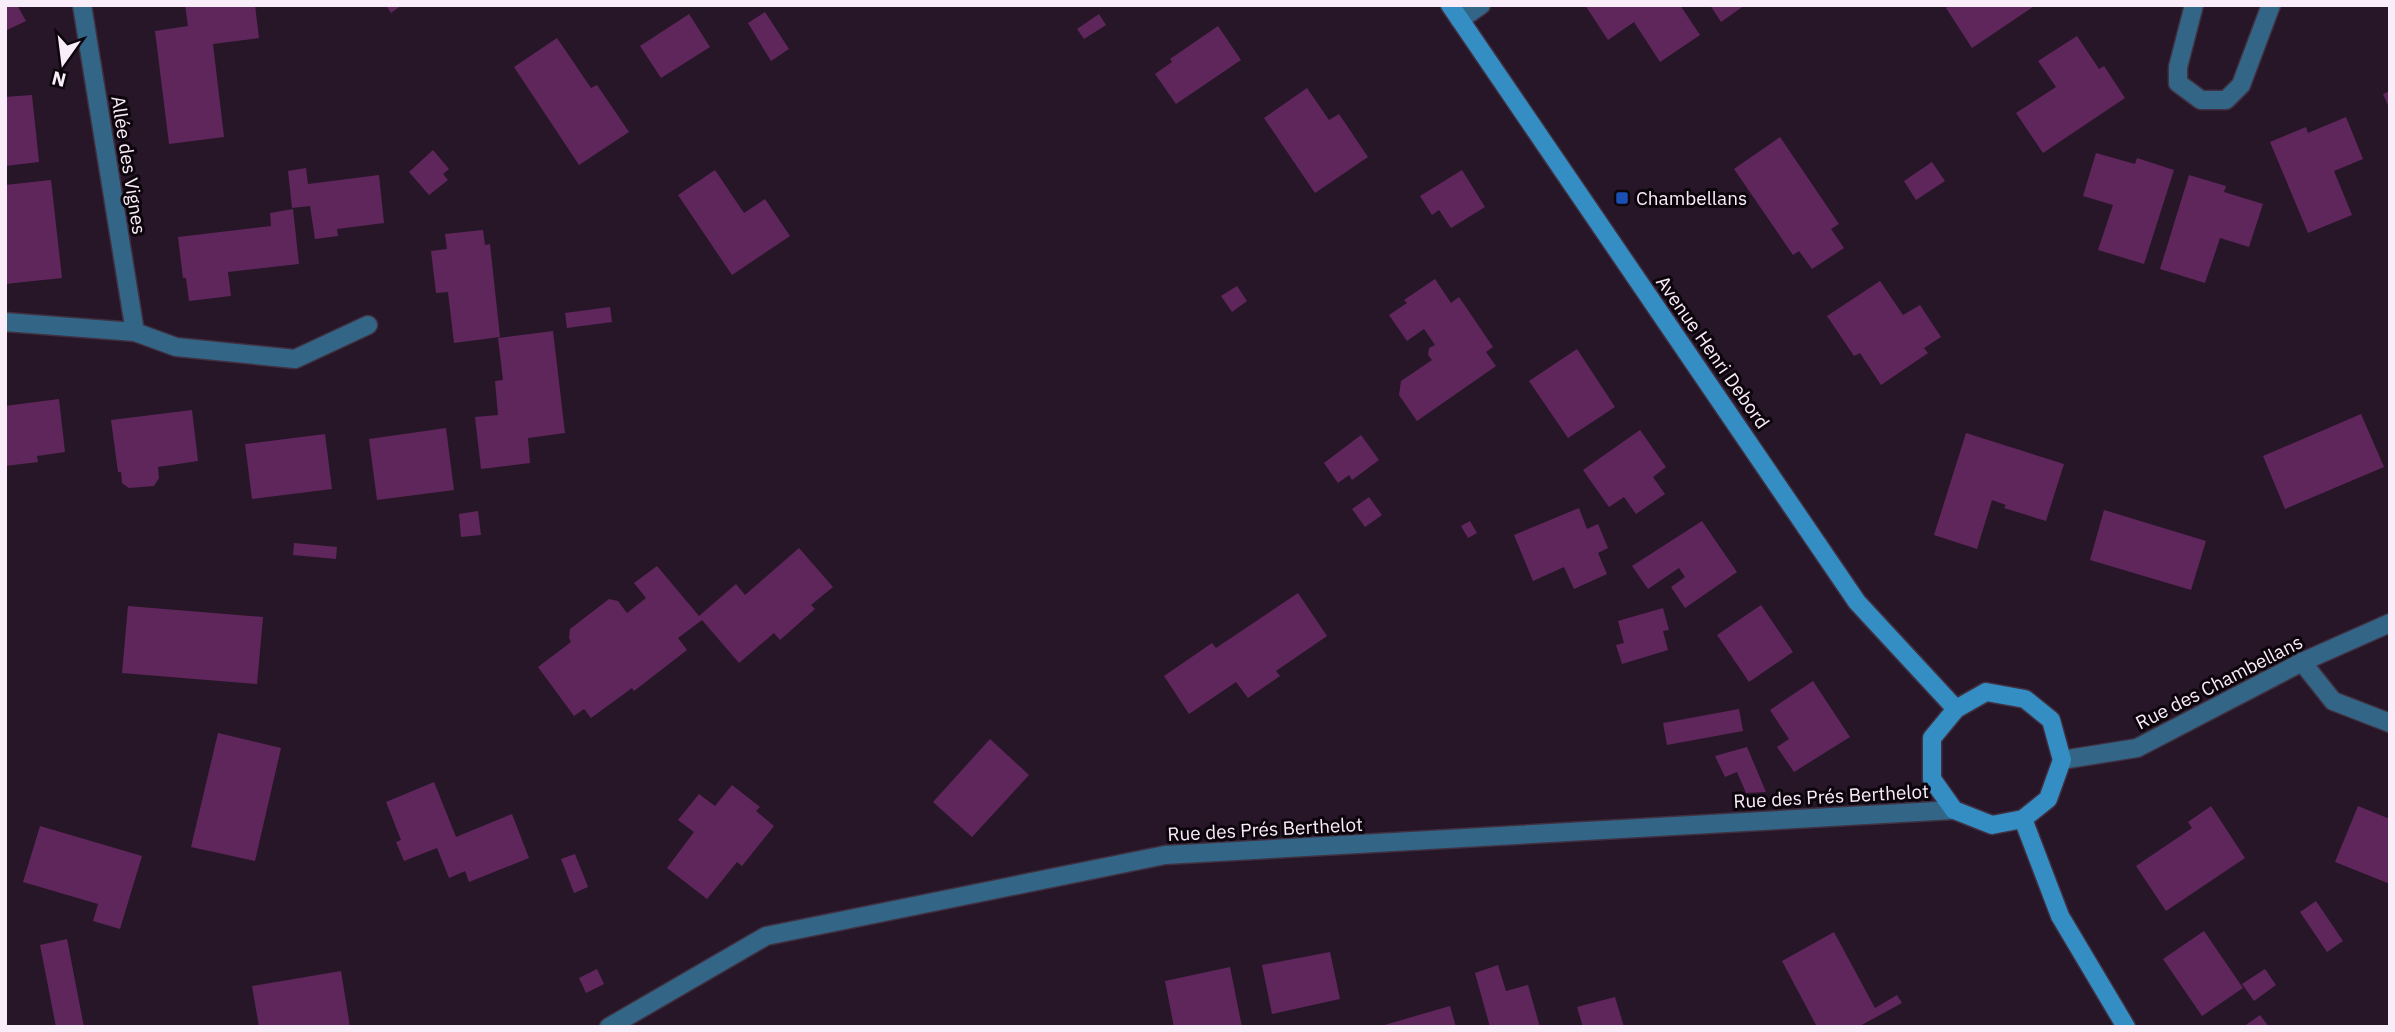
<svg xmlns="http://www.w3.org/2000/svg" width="2395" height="1032" viewBox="0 0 2395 1032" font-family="'IBM Plex Sans',sans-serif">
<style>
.building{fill:#5f265b}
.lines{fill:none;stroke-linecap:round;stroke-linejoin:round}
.street-casing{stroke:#403041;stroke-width:21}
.secondary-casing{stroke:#403041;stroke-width:21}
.street{stroke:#326586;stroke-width:18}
.secondary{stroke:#348ec3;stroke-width:18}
.transit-dot{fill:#1a4fb4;stroke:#0c050c;stroke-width:2.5}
.labels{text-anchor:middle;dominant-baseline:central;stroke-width:6;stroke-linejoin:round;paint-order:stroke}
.street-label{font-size:19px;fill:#f9edf9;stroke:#0c050c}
.poi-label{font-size:19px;fill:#f9edf9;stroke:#0c050c;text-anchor:start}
</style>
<rect width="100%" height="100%" fill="#271628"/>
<g class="building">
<path d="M5 5H17L26 21 5 31Z"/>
<path d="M185 5H255L259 38 213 44 224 137 169 144 155 31 188 26Z"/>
<path d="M386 5H402L391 13Z"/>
<path d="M1585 5H1680L1700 35 1660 62 1634 22 1608 40Z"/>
<path d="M1710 5H1745L1721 22Z"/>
<path d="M1950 5H2036L1972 48 1946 8Z"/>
<path d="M765 12 789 49 771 61 748 23Z"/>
<path d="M689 14 710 47 661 78 640 46Z"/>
<path d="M1099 14 1106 25 1084 39 1077 29Z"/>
<path d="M1218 26 1241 60 1176 104 1155 74 1172 62 1170 59Z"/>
<path d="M2077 36 2099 69 2104 66 2125 98 2043 153 2016 113 2056 87 2038 61Z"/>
<path d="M557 38 591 88 597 85 629 132 579 165 514 67Z"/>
<path d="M1307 88 1329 120 1339 114 1368 157 1315 193 1264 118Z"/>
<path d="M2390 91V110L2383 94Z"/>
<path d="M32 95 39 162 5 166V97Z"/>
<path d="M2346 117 2363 159 2334 171 2352 215 2308 233 2270 142 2306 127 2308 133Z"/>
<path d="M1780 137 1839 224 1831 229 1844 248 1812 269 1799 251 1793 255 1734 169Z"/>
<path d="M433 150 449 169 443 174 448 180 429 195 409 172Z"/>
<path d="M2096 153 2135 164 2137 158 2174 170 2144 264 2098 250 2113 205 2083 196Z"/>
<path d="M1932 162 1945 181 1916 200 1904 181Z"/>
<path d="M306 168 308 184 379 175 384 223 337 229 338 236 315 239 310 206 292 208 288 171Z"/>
<path d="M715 170 744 213 765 199 790 236 732 275 678 195Z"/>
<path d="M1462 170 1485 207 1451 228 1439 210 1432 215 1420 196Z"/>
<path d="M2189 175 2226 186 2224 192 2263 204 2249 247 2220 238 2205 283 2160 269Z"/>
<path d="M51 180 62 278 5 284V185Z"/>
<path d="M293 209 299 264 228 272 231 296 189 301 186 278H183L178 237 271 226 270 213Z"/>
<path d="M483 230 485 245 490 244 500 337 454 343 448 292 436 293 431 251 447 249 445 234Z"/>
<path d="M1435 279 1451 303 1459 297 1493 347 1486 352 1496 366 1417 421 1399 395 1401 381 1432 360 1428 355 1429 348 1435 345 1424 329 1407 341 1389 315 1407 303 1404 300Z"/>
<path d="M1880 281 1903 315 1920 305 1941 337 1924 348 1928 353 1881 385 1860 353 1854 356 1827 316Z"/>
<path d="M1237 286 1247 301 1232 312 1221 296Z"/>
<path d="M610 307 612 322 567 328 565 313Z"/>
<path d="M553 331 565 433 528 438 530 463 481 469 475 417 498 415 495 381 503 380 498 338Z"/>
<path d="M1577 349 1615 407 1568 438 1529 381Z"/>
<path d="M59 399 65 452 37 456 38 462 5 466V406Z"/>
<path d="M192 410 198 461 158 467 159 478 154 486 129 488 122 483 121 472H118L111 420Z"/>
<path d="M2361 414 2384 467 2285 509 2263 456Z"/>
<path d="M446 428 454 490 377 500 369 439Z"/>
<path d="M1640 430 1666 467 1653 477 1665 494 1636 514 1624 497 1609 507 1583 470Z"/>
<path d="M1966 433 2064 464 2046 521 2004 508 2006 505 1992 500 1977 549 1934 535Z"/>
<path d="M325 434 332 489 252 499 245 444Z"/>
<path d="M1361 435 1379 460 1352 480 1349 475 1338 483 1324 463Z"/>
<path d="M1369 497 1382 515 1365 527 1352 509Z"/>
<path d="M1579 508 1587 529 1598 524 1608 548 1598 553 1607 574 1574 589 1564 567 1533 581 1514 535Z"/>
<path d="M2104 510 2206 541 2191 590 2090 560Z"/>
<path d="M478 511 481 535 461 537 459 514Z"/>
<path d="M1470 521 1477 533 1468 538 1461 526Z"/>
<path d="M1702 521 1737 572 1685 608 1671 587 1685 577 1679 568 1648 589 1632 566Z"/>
<path d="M294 543 337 547 336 559 293 555Z"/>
<path d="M799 548 833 587 811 605 815 609 780 640 774 633 739 663 702 620 678 638 687 650 634 691 632 688 591 718 584 709 574 716 538 667 571 642 569 638 570 629 609 599 618 601 627 613 646 598 634 583 657 566 699 616 736 584 745 595Z"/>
<path d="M1298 593 1327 636 1276 671 1280 676 1248 698 1236 682 1189 714 1164 676 1212 643 1216 648Z"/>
<path d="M1761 605 1793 652 1749 682 1717 635Z"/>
<path d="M128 606 263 617 257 684 122 673Z"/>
<path d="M1663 608 1669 630 1663 631 1668 650 1622 664 1616 645 1624 643 1618 621Z"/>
<path d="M1813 681 1850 737 1794 772 1777 747 1789 739 1770 710Z"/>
<path d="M1739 709 1743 731 1667 745 1663 723Z"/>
<path d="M218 733 281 748 255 861 191 847Z"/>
<path d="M990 739 1029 775 972 837 933 802Z"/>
<path d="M1747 747 1766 792 1746 793 1737 772 1725 777 1715 756Z"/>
<path d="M434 782 456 837 512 814 529 858 469 882 465 871 449 878 437 848 404 861 396 842 401 840 386 802Z"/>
<path d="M732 785 760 807 756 811 774 826 742 866 737 862 707 899 667 868 694 832 678 820 699 794 715 806Z"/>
<path d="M2211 806 2245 858 2166 911 2136 866 2192 828 2188 822Z"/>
<path d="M2358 806 2390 819V884L2335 862Z"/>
<path d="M40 826 142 856 120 929 93 921 98 904 23 882Z"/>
<path d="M575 854 588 887 574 893 561 859Z"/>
<path d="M2316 901 2343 941 2327 952 2300 912Z"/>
<path d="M2204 931 2243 988 2202 1016 2163 959Z"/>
<path d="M1834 932 1875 1008 1897 995 1902 1003 1858 1027H1817L1782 961Z"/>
<path d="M67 939 84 1027H56L40 945Z"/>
<path d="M1330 952 1340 999 1272 1014 1262 965Z"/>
<path d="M1498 965 1506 991 1528 985 1540 1027H1490L1475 973Z"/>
<path d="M1230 967 1242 1027H1174L1165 981Z"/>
<path d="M597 969 604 984 586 993 579 978Z"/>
<path d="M2265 969 2276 985 2254 1001 2242 984Z"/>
<path d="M341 971 350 1027H259L252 986Z"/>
<path d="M1615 997 1624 1027H1583L1577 1007Z"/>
<path d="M1450 1006 1456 1027H1381V1026Z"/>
<path d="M2260 1015 2269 1027H2243Z"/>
</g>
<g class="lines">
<g class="street-casing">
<g id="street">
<path d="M82 5 135 332 176 347 295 359 368 325"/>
<path d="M2194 5 2178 67V83L2201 100H2226L2241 85 2271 5"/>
<path d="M1460 20 1481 5"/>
<path d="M5 322 135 332"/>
<path d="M2302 662 2333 701 2390 723"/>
<path d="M2062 760 2137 748 2302 662 2390 623"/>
<path d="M609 1027 766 936 1165 855 1954 810"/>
</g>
</g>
<g class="secondary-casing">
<g id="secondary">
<path d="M1450 5 1857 602 1956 709"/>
<path d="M1986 692 2025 699 2051 720 2062 760 2048 799 2023 819 1992 825 1954 810 1932 779V738L1956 709Z"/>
<path d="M2023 819 2060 916 2126 1027"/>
</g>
</g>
<use href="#street" class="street"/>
<use href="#secondary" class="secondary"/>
</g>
<rect class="transit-dot" x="1615" y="191" width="14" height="14" rx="3.5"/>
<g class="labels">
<g class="street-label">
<text transform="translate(129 165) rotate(81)">Allée des Vignes</text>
<text transform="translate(1713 352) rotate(55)">Avenue Henri Debord</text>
<text transform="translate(2219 682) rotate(-27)">Rue des Chambellans</text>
<text transform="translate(1831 796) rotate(-3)">Rue des Prés Berthelot</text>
<text transform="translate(1265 829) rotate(-3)">Rue des Prés Berthelot</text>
</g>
<g class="poi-label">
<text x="1636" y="198">Chambellans</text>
</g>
</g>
<rect width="2395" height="1032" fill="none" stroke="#f9edf9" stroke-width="14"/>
<g transform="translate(63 63) rotate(194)" stroke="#0c050c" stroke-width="5" paint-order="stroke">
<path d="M0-5L12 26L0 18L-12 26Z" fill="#f9edf9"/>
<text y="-10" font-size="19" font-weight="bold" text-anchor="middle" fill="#f9edf9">N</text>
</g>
</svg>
